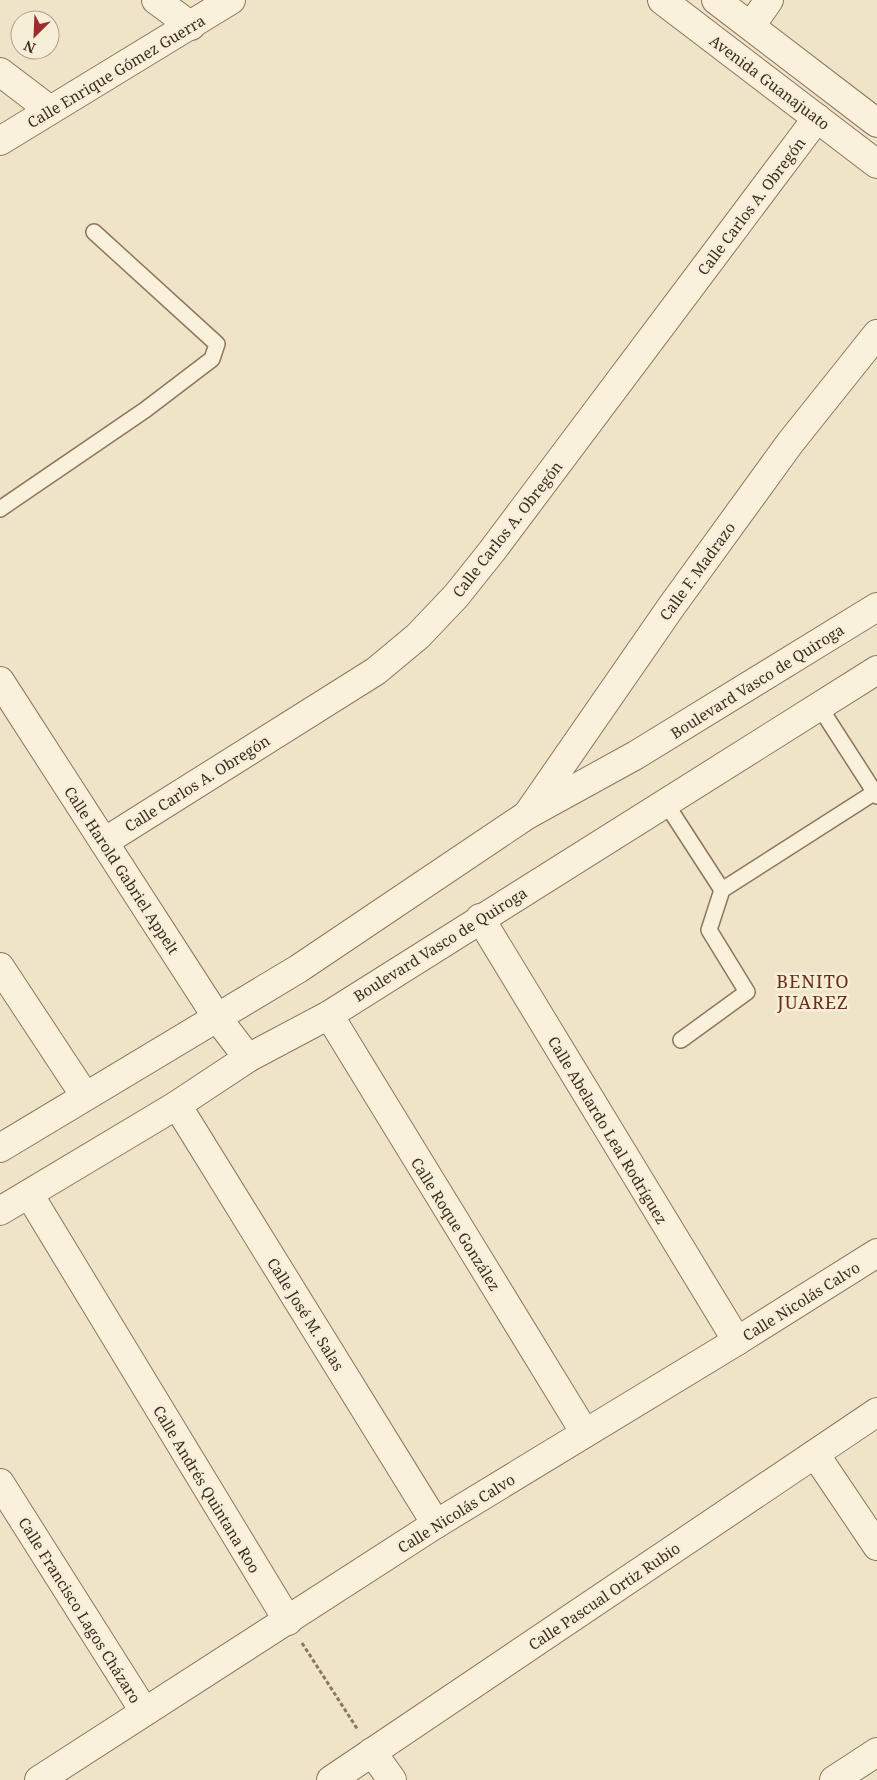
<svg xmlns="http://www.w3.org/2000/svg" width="877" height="1780" viewBox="0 0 877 1780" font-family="'Noto Serif',serif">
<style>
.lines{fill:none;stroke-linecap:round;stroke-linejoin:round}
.service-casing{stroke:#8d765c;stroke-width:18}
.minor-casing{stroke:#8d765c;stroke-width:30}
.tertiary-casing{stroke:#8d765c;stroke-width:30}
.path{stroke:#8d765c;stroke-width:3;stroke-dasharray:4 2.5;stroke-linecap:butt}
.service{stroke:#faf1dc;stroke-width:15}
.minor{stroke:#faf1dc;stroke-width:28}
.tertiary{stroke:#faf1dc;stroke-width:28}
.labels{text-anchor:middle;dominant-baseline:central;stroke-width:5;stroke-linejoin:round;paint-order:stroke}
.street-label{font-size:15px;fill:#3d2e20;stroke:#f7eed8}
.quarter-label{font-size:18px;letter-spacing:1px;fill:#6b2e1e;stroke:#f7eed8}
</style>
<rect width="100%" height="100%" fill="#f0e4c8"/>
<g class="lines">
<g class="service-casing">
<g id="service">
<path d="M0 509 145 410 212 359 217 344 94 232"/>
<path d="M819 706 877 796"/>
<path d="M665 802 722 890"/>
<path d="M681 1040 747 992 709 930 722 890 875 792"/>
</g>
</g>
<g class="minor-casing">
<g id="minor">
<path d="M156 0 191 26"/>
<path d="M662 0 877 164"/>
<path d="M716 0 877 123"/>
<path d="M751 26 769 0"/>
<path d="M0 72 50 110"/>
<path d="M0 141 231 0"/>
<path d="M0 681 218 1019 248 1058"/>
<path d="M527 815 671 607 790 443 877 334"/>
<path d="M104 842 376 671 418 636 456 596 492 551 817 118"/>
<path d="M480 918 737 1341"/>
<path d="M0 967 85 1096"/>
<path d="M329 1015 585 1433"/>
<path d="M177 1105 436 1524"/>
<path d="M29 1194 288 1621"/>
<path d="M815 1454 877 1546"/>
<path d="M0 1483 144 1711"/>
<path d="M372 1752 392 1780"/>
<path d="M39 1780 436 1524 737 1341 877 1253"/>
<path d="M331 1780 877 1412"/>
<path d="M834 1780 877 1752"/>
</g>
</g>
<g class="tertiary-casing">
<g id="tertiary">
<path d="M0 1148 298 969 527 815 636 755 877 607"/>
<path d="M0 1211 177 1105 248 1058 329 1015 877 670"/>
</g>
</g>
<path class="path" d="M302 1643 358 1730"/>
<use href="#service" class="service"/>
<use href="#minor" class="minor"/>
<use href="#tertiary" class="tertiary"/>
</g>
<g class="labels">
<g class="street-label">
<text transform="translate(116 71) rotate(-31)">Calle Enrique Gómez Guerra</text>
<text transform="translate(770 82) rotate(37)">Avenida Guanajuato</text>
<text transform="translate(751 206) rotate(-53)">Calle Carlos A. Obregón</text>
<text transform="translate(507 529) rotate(-52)">Calle Carlos A. Obregón</text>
<text transform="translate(697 571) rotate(-54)">Calle F. Madrazo</text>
<text transform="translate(757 681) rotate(-32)">Boulevard Vasco de Quiroga</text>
<text transform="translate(197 783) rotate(-32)">Calle Carlos A. Obregón</text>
<text transform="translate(122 870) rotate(57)">Calle Harold Gabriel Appelt</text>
<text transform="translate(440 944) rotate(-32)">Boulevard Vasco de Quiroga</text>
<text transform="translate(608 1130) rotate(59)">Calle Abelardo Leal Rodríguez</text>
<text transform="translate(456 1224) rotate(58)">Calle Roque González</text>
<text transform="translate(801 1301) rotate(-32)">Calle Nicolás Calvo</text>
<text transform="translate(306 1314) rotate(58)">Calle José M. Salas</text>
<text transform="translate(207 1489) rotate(59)">Calle Andrés Quintana Roo</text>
<text transform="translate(456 1513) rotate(-32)">Calle Nicolás Calvo</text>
<text transform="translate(604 1596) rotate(-34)">Calle Pascual Ortiz Rubio</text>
<text transform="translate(80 1610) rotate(58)">Calle Francisco Lagos Cházaro</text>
</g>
<g class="quarter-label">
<text x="813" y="981">BENITO<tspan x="813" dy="21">JUAREZ</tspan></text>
</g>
</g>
<g transform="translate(35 35) rotate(204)"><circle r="24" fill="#f7eed8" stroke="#ada18e"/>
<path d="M0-4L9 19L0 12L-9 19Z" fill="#9e2a2b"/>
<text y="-8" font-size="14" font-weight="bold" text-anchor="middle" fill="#3d2e20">N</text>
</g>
</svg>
